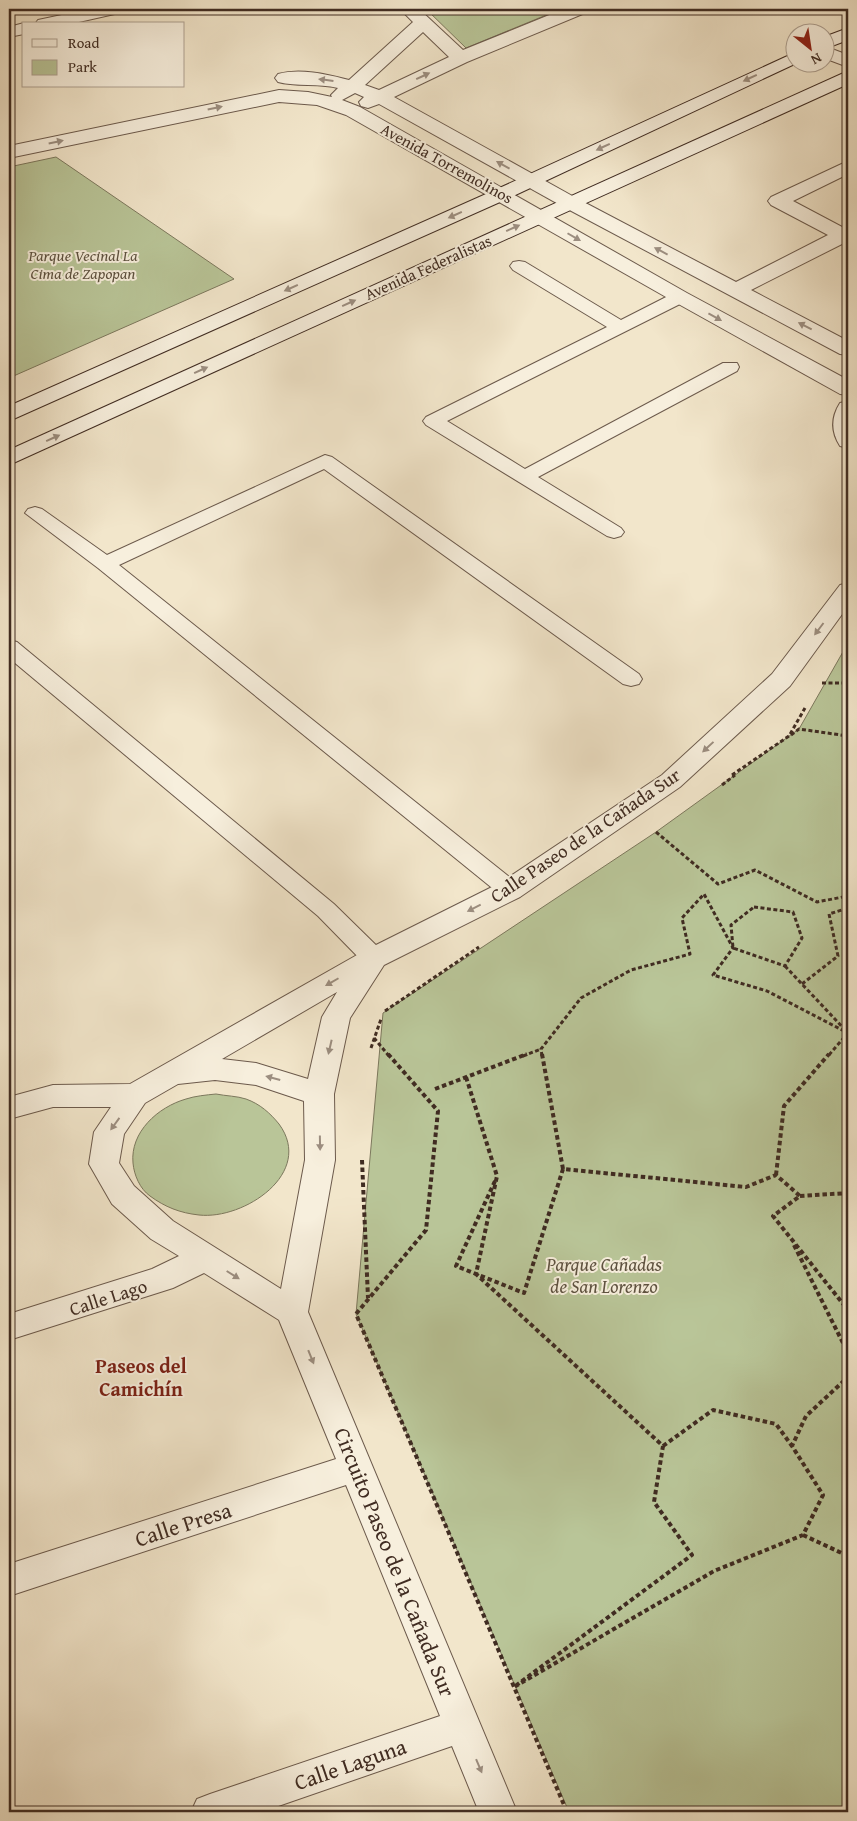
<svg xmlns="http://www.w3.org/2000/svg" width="857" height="1821" viewBox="0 0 857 1821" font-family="'Gentium Book Plus',serif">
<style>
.green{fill:#b9c598;stroke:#7c785d}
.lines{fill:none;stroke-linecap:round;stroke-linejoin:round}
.lane-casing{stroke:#6c5a4c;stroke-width:2}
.street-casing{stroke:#6c5a4c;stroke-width:2}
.secondary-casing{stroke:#402c22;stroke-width:2}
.path-far1{stroke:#402c22;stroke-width:3;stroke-dasharray:4 2.5;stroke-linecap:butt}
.path{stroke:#402c22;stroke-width:4;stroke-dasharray:4.5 3;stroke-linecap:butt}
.lane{fill:#f7efdd;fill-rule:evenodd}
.street{fill:#f7efdd;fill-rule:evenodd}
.secondary{fill:#f7efdd;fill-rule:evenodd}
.oneway{fill:#9c8e80}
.labels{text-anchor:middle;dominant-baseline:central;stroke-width:4;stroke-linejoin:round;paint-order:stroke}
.far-street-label{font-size:16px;fill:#402c22;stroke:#f7efdd}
.far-park-label{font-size:16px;font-style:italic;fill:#5e5240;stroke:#f7efdd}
.street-label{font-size:19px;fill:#402c22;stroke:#f7efdd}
.park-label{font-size:19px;font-style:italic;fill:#5e5240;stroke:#f7efdd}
.neighbourhood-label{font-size:20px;font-weight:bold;fill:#7a1f14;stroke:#f7efdd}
.near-street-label{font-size:22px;fill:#402c22;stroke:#f7efdd}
</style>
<rect width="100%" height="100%" fill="#f2e6cb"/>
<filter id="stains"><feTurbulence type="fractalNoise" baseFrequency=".004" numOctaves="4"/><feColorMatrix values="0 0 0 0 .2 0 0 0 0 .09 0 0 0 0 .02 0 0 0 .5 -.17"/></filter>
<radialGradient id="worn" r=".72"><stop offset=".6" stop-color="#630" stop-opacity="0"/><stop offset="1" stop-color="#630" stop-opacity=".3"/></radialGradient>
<g class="green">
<path d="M426 9H561L466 48Z"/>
<path d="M56 157 234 279 9 378V167Z"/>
<path d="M848 643V1812H569L356 1314 383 1013 656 832 799 729Z"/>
<path d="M216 1094C226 1096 237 1096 246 1099 260 1104 270 1113 279 1124 315 1173 244 1220 199 1215 180 1213 165 1207 150 1196 140 1189 134 1175 133 1163 130 1132 158 1107 186 1099 195 1096 206 1095 216 1094Z"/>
</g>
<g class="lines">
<g class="lane-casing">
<g id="lane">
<path d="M519 261 525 262 621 320 674 293H686L689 297 686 301 447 421 525 469 723 363H737L739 367 737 371 538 477 621 528 624 532 621 536 614 538 607 536 426 425 423 421 426 417 607 327 513 270 510 266 513 262Z"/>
<path d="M325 455 332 457 639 674 642 679 639 684 631 686 623 684 324 469 119 565 518 884 522 890 518 896 510 898 502 896 98 568 25 513 28 509 35 507 42 509 107 555Z"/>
<path d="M9 640 17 642 334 904 383 952 386 958 383 964 374 967 365 964 318 916 9 658Z"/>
</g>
</g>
<g class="street-casing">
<g id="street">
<path d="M90 9H122L119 13 70 24H35L38 20Z"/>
<path d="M400 9H419L463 50 564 9H588L585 13 467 62 394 97 576 198 736 282 828 235 771 205 768 201 771 197 848 161V174L793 201 844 228 848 227V241L751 290 848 341V355L840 354 562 206 379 104 368 108 361 106 359 102 364 97 355 93 342 100 360 107 687 293 848 380V395L840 394 673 301 346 115 317 105 279 102 9 158V146L279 90 308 92 332 97 331 95 338 88C318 83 297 87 278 82L275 78 278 74C300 68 326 74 349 80L413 22ZM423 32 449 57 379 90 365 85Z"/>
<path d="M24 23 28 24H24V34L9 37V27Z"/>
<path d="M824 46 848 55V67L824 58Z"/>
<path d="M848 401V448L840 446C831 432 831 417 840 403Z"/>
<path d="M848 583V606L790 686 680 787 520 897 384 965 350 1018 334 1094 335 1160 308 1312 517 1812H479L452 1746 261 1812H191L197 1799 210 1794 440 1716 346 1485 9 1596V1564L336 1459 279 1320 204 1273 173 1288 9 1340V1314L152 1269 179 1256 151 1239 112 1204 89 1164 94 1132 111 1107H53L9 1119V1097L53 1085 130 1084 364 951 500 883 662 775 772 674 840 585ZM337 992 322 1017 308 1079 256 1063 222 1059ZM215 1080 256 1085 304 1101 305 1160 281 1289 173 1221 134 1186 119 1163 124 1134 145 1103 178 1084Z"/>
</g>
</g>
<g class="secondary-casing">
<g id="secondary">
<path d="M848 28V40L824 49V37Z"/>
<path d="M794 53V62H799L509 198 9 421V406L495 190Z"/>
<path d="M848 71V84L9 465V450Z"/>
</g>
</g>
<g class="path-far1">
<path d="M822 683H848"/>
<path d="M791 735 799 729 848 736"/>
<path d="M732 775 789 736 805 708"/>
<path d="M722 785 735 775"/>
<path d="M656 832 718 884 755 870 817 902 848 896"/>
<path d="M754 907 793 912 802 938 785 966 733 948 731 925Z"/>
<path d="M785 966 848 1033 828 1056"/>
<path d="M802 984 838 956 829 914 848 908"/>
<path d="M385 1011 479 947"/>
<path d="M374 1038 389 1056"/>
<path d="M371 1048 381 1019"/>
<path d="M523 1056 541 1049"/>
<path d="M542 1056 541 1049 581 998 631 970 690 954 682 918 704 894 733 948 713 975 767 991 848 1033"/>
</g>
<g class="path">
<path d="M388 1054 438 1111 426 1230 356 1314 567 1812"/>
<path d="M542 1054 563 1169 746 1187 776 1175 800 1196 773 1216 848 1310"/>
<path d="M466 1077 497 1176 476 1274 663 1446 654 1502 692 1555 514 1687 714 1571 803 1535 823 1495 792 1446 806 1416 848 1377"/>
<path d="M435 1089 527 1054"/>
<path d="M362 1160 368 1298"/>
<path d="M776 1175 784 1106 829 1054"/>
<path d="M495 1181 456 1266 524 1293 563 1169"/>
<path d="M800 1196 848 1193"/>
<path d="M794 1245 848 1353"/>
<path d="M663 1446 713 1410 776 1424 792 1446"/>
<path d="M803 1535 848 1556"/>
</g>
<use href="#lane" class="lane"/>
<use href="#street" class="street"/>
<use href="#secondary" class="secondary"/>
</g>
<defs><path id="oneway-solid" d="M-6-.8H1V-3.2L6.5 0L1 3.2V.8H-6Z" transform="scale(1.25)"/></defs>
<g class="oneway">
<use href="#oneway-solid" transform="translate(423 76) rotate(-25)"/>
<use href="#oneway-solid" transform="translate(750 78) rotate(155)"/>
<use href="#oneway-solid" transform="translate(326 80) rotate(-173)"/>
<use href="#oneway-solid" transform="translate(215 108) rotate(-12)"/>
<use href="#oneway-solid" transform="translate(56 142) rotate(-12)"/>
<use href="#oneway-solid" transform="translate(603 147) rotate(155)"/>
<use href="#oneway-solid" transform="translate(503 165) rotate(-151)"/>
<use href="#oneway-solid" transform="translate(455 215) rotate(156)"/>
<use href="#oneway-solid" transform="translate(513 228) rotate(-24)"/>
<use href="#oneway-solid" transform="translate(574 237) rotate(30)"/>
<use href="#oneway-solid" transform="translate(661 251) rotate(-152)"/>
<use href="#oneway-solid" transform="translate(291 288) rotate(156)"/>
<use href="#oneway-solid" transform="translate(349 303) rotate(-24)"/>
<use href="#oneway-solid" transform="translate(715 317) rotate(29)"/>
<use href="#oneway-solid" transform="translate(805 326) rotate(-153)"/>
<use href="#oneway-solid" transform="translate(201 370) rotate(-24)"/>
<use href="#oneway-solid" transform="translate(53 438) rotate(-24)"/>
<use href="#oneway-solid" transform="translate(819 629) rotate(127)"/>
<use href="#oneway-solid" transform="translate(708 747) rotate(137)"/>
<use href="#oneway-solid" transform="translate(474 908) rotate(153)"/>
<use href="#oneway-solid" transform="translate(332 982) rotate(150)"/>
<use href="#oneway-solid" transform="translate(330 1047) rotate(103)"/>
<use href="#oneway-solid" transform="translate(273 1078) rotate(-165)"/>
<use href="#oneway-solid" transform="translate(115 1124) rotate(126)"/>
<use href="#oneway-solid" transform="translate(320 1143) rotate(89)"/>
<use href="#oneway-solid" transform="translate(233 1275) rotate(32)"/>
<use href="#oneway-solid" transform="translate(311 1357) rotate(68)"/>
<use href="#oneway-solid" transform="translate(479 1766) rotate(67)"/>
</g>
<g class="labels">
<g class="far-street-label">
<text transform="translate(447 163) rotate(29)">Avenida Torremolinos</text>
<text transform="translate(428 267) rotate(-24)">Avenida Federalistas</text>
</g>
<g class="far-park-label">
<text x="83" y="255">Parque Vecinal La<tspan x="83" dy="18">Cima de Zapopan</tspan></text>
</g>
<g class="street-label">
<text transform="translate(585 835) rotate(-34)">Calle Paseo de la Cañada Sur</text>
<text transform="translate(108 1297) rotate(-18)">Calle Lago</text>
</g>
<g class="park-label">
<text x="604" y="1264">Parque Cañadas<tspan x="604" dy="22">de San Lorenzo</tspan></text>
</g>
<g class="neighbourhood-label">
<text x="141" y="1365">Paseos del<tspan x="141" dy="23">Camichín</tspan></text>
</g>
<g class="near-street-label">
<text transform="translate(183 1524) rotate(-18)">Calle Presa</text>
<text transform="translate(395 1562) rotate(68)">Circuito Paseo de la Cañada Sur</text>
<text transform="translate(350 1764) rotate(-19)">Calle Laguna</text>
</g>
</g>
<rect width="857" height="1821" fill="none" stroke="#f2e6cb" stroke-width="30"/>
<rect x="10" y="10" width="837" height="1801" fill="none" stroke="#402c22" stroke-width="2.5"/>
<rect x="15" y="15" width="827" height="1791" fill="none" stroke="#402c22"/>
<rect x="22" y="22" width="162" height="65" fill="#f7efdd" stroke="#aea192"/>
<rect x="32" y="39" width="25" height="8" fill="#f7efdd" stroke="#aea192"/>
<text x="68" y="48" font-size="15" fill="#402c22">Road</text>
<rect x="32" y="60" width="25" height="15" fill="#b9c598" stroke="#aea192"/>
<text x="68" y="72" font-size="15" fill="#402c22">Park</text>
<g transform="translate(810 48) rotate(150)"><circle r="24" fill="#f7efdd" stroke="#aea192"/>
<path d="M0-4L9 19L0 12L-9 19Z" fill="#8f2418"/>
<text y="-8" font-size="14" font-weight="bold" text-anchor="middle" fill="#402c22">N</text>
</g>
<rect width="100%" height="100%" filter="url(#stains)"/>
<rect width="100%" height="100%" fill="url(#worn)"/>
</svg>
